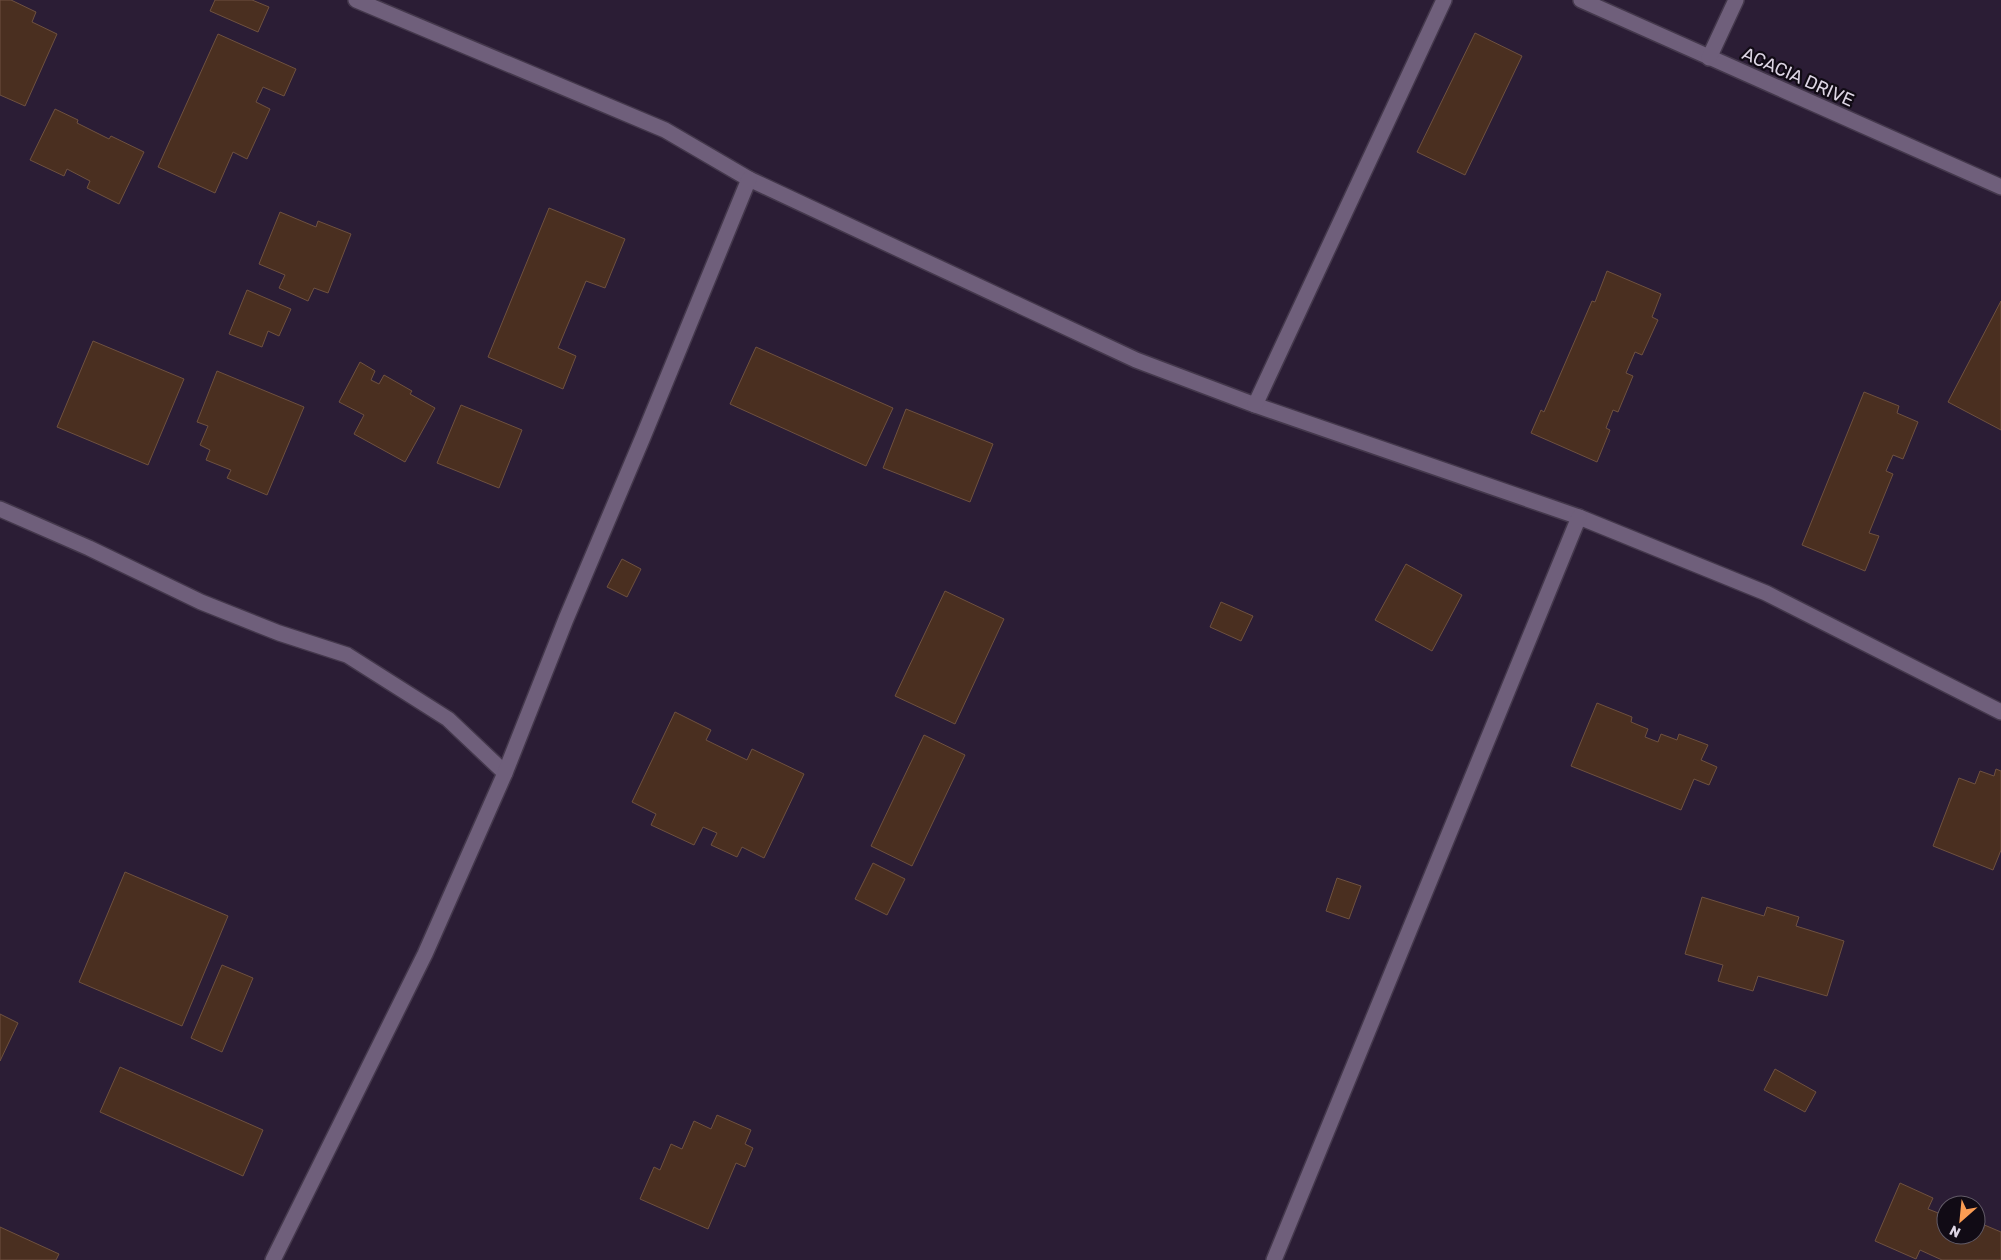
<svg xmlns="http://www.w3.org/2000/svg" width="2001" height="1260" viewBox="0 0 2001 1260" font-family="Rubik,sans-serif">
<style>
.building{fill:#4a2f20;stroke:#6e5140}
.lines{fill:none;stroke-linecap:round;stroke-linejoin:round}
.street-casing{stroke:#44384c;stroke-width:18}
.street{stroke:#6f5f7b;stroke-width:15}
.labels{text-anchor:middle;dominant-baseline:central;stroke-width:4.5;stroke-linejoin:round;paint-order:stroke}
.street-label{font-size:18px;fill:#ddd5e4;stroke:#110b15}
</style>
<rect width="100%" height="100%" fill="#2b1d35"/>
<g class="building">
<path d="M0 0H11L36 12 32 22 57 34 25 106 0 95Z"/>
<path d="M215 0H252L269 7 258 32 210 11Z"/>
<path d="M1475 33 1522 56 1465 175 1417 152Z"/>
<path d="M218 34 296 69 284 96 263 87 256 102 270 109 247 159 233 152 215 193 158 167Z"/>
<path d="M55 109 78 120 77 123 109 139 111 136 144 152 119 204 87 188 90 181 67 169 64 176 30 160Z"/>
<path d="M549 208 625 239 605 288 586 281 558 348 576 356 563 389 488 357Z"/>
<path d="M280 212 316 227 318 221 351 234 328 293 314 288 308 301 279 288 285 275 259 264Z"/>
<path d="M1607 271 1661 294 1652 317 1658 320 1642 355 1635 352 1626 373 1633 376 1618 412 1613 410 1606 428 1610 430 1597 462 1531 433 1541 410 1544 412 1592 301 1595 302Z"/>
<path d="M247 290 291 309 279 336 268 331 262 347 229 334Z"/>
<path d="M2001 301V430L1948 402Z"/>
<path d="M93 341 184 379 148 465 57 427Z"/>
<path d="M756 347 893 408 866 466 730 404Z"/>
<path d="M360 362 375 371 371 380 379 384 384 375 412 391 410 394 435 408 405 462 354 434 364 415 339 402Z"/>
<path d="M217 371 304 407 267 495 227 478 231 470 206 460 210 450 200 445 208 426 197 422Z"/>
<path d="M1864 392 1899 406 1897 413 1918 422 1903 459 1893 455 1886 471 1893 474 1869 533 1879 536 1865 571 1802 545Z"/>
<path d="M461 405 522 430 499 488 437 463Z"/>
<path d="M906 409 993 444 970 502 883 468Z"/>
<path d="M622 559 641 569 627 597 607 587Z"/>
<path d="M1406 564 1462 595 1432 651 1375 620Z"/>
<path d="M945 591 1004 619 955 724 895 696Z"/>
<path d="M1221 602 1253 616 1241 641 1210 627Z"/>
<path d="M1597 703 1632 717 1631 722 1648 729 1645 737 1658 742 1661 734 1677 740 1679 734 1708 745 1701 760 1717 767 1709 785 1694 779 1681 810 1571 766Z"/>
<path d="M675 712 711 730 706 740 747 760 752 749 804 774 764 858 742 847 737 857 711 845 717 833 703 827 694 845 651 825 656 814 632 802Z"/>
<path d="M924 735 965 755 912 866 871 846Z"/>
<path d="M1996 769 2001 771V850L1993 870 1933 846 1959 778 1975 784 1980 771 1994 776Z"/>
<path d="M873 863 905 879 887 915 855 899Z"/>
<path d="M125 872 228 916 182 1026 79 982Z"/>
<path d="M1337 878 1361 886 1349 919 1326 911Z"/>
<path d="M1702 897 1764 916 1767 907 1799 917 1796 926 1844 941 1827 996 1758 976 1753 991 1718 981 1723 965 1685 954Z"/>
<path d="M222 965 253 978 222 1052 191 1038Z"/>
<path d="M0 1014 18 1023 0 1061Z"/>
<path d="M120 1067 263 1130 243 1176 100 1112Z"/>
<path d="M1775 1069 1816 1092 1805 1112 1764 1090Z"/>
<path d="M717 1115 751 1130 745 1144 753 1148 745 1167 736 1163 708 1229 640 1199 654 1167 660 1170 671 1144 682 1149 694 1121 711 1129Z"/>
<path d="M1900 1183 1933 1198 1928 1209 1946 1216V1235H1976V1229L1979 1230 1982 1224 2001 1232V1260H1942L1920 1250 1916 1259 1875 1241Z"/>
<path d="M0 1227 59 1254 56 1260H0Z"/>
</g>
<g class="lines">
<g class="street-casing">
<g id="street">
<path d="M356 0 665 130 749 179 1136 360 1255 405 1579 517 1766 593 2001 712"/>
<path d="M1581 0 2001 187"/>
<path d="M1709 58 1736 0"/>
<path d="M1255 405 1444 0"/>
<path d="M0 509 89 548 201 602 279 633 347 655 448 719 505 773"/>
<path d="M273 1260 425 954 505 773 566 619 643 437 749 179"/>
<path d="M1274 1260 1579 517"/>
</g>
</g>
<use href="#street" class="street"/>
</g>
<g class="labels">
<g class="street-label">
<text transform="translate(1798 77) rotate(24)">ACACIA DRIVE</text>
</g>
</g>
<g transform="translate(1961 1220) rotate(207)"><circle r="24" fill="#110b15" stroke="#635c68"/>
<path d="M0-4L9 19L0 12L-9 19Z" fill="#fc9d53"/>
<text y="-8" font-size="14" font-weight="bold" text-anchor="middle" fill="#ddd5e4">N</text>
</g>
</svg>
